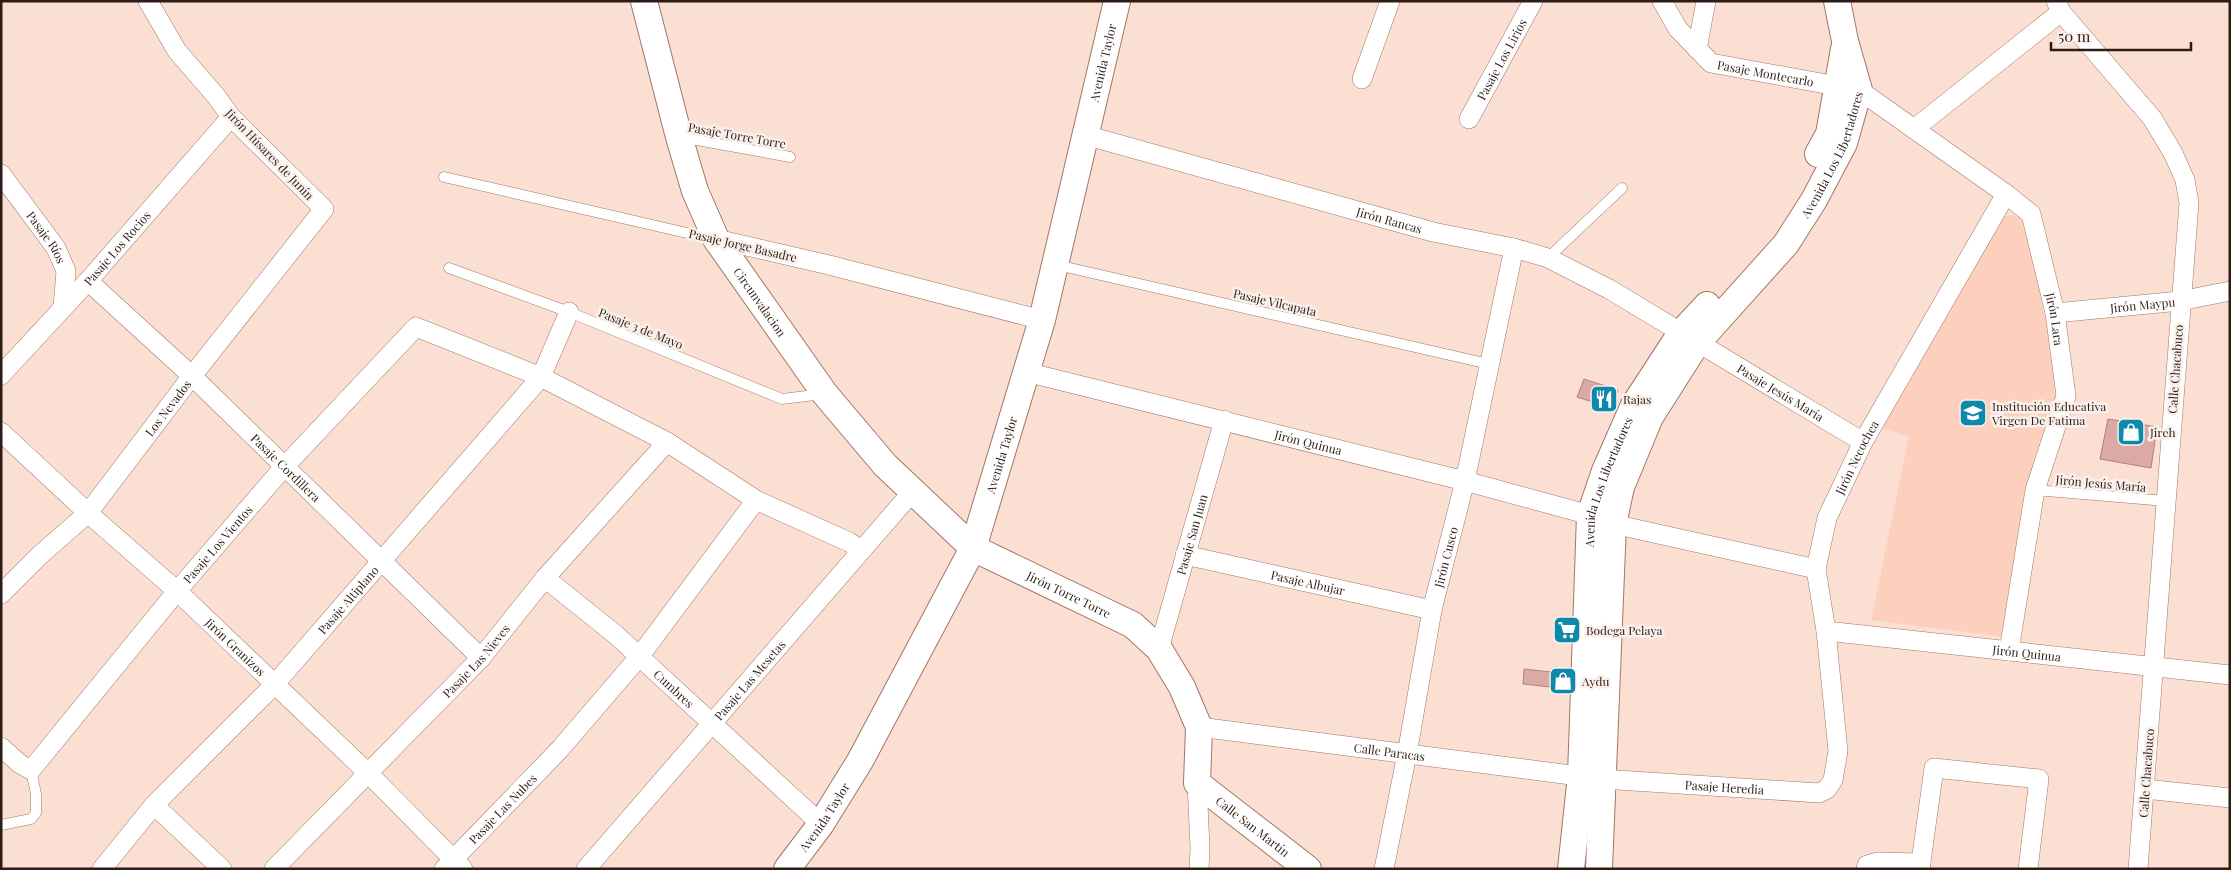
<svg xmlns="http://www.w3.org/2000/svg" width="2231" height="870" viewBox="0 0 2231 870" font-family="'Playfair Display',serif">
<style>
.built{fill:#fcd0bd}
.building{fill:#dcaaa5;stroke:#b0807c}
.lines{fill:none;stroke-linecap:round;stroke-linejoin:round}
.lane-casing{stroke:#a17765;stroke-width:11}
.street-casing{stroke:#a17765;stroke-width:20}
.secondary-casing{stroke:#a17765;stroke-width:28}
.lane{stroke:#fff;stroke-width:10}
.street{stroke:#fff;stroke-width:19}
.secondary{stroke:#fff;stroke-width:26}
.labels{text-anchor:middle;dominant-baseline:central;stroke-width:5;stroke-linejoin:round;paint-order:stroke}
.street-label{font-size:12px;fill:#2d1c15;stroke:#faf1ec}
.poi-label{font-size:12px;fill:#2d1c15;stroke:#faf1ec;text-anchor:start}
</style>
<rect width="100%" height="100%" fill="#fcdfd3"/>
<path class="built" d="M2010 215 2023 216 2054 356 2060 398 2005 637 1871 620 1909 437 1883 428 1996 220Z"/>
<g class="building">
<path d="M1584 379 1618 390 1612 408 1577 397Z"/>
<path d="M2108 419 2157 427 2151 468 2100 459Z"/>
<path d="M1524 669 1570 674 1569 689 1523 684Z"/>
</g>
<g class="lines">
<g class="lane-casing">
<g id="lane">
<path d="M680 137 790 157"/>
<path d="M444 177 713 239"/>
<path d="M1548 258 1622 188"/>
<path d="M1057 265 1489 364"/>
<path d="M449 268 569 312 782 399 823 394"/>
<path d="M2035 490 2166 501"/>
<path d="M1 825 31 819 36 813V794L31 770"/>
</g>
</g>
<g class="street-casing">
<g id="street">
<path id="s1" d="M1662 1 1678 29 1711 63 1859 90 2006 194 2031 214 2055 313 2066 396 2035 490 2009 651"/>
<path d="M2056 1 2061 12 2152 118 2173 153 2185 180 2189 203 2138 869"/>
<path d="M1697 49 1706 1"/>
<path d="M1362 79 1390 1"/>
<path id="s2" d="M1469 119 1533 1"/>
<path d="M1914 129 2061 12"/>
<path id="s3" d="M1085 135 1433 232 1514 248 1548 258 1609 289 1863 442"/>
<path id="s4" d="M1 174 56 248 66 271 63 307"/>
<path d="M716 239 829 265 1042 320"/>
<path id="s5" d="M88 281 192 376 481 658"/>
<path id="s6" d="M2055 313 2180 301 2230 291"/>
<path id="s7" d="M1026 372 1465 481 1590 515 1613 524 1816 569"/>
<path id="s8" d="M1 375 88 281 231 117"/>
<path id="s9" d="M1 432 88 513 177 591 368 773 463 869"/>
<path id="s10" d="M1185 555 1432 610"/>
<path id="s11" d="M545 578 616 635 821 824"/>
<path id="s12" d="M1 594 40 555 88 513 192 376 324 209 231 117 216 96 177 51 148 1"/>
<path id="s13" d="M1826 631 2230 675"/>
<path id="s14" d="M1159 649 1224 420"/>
<path id="s15" d="M1199 727 1602 779 1819 793 1827 789 1833 780 1838 751 1826 631 1816 569 1827 518 1863 442 2006 194"/>
<path id="s16" d="M1 747 20 764 31 770 177 591 284 467 416 327 541 377 667 442 756 500 849 542 862 550"/>
<path d="M1197 783 1200 848 1199 869"/>
<path d="M2145 789 2230 798"/>
<path d="M154 805 222 869"/>
<path id="s17" d="M102 869 154 805 274 685 541 377 569 312"/>
<path id="s18" d="M274 869 481 658 545 578 667 442"/>
<path id="s19" d="M444 869 560 749 639 657 756 500"/>
<path id="s20" d="M586 869 913 491"/>
<path id="s21" d="M1384 869 1407 754 1432 610 1465 481 1514 248"/>
<path d="M1866 869 1867 865 1877 862 1921 863"/>
<path d="M1920 869 1934 768 2039 779 2028 869"/>
</g>
</g>
<g class="secondary-casing">
<g id="secondary">
<path id="s22" d="M644 1 679 137 695 191 716 239 825 394 885 465 973 548 1133 625 1159 649 1182 687 1199 727 1197 783 1308 869"/>
<path d="M1818 154 1829 134 1844 49"/>
<path id="s23" d="M787 869 821 824 860 761 973 548 1042 320 1117 1"/>
<path id="s24" d="M1571 869 1581 776 1590 515 1605 471 1634 405 1681 333 1707 305"/>
<path id="s25" d="M1599 869 1613 524 1621 487 1650 417 1697 343 1786 244 1814 200 1844 143 1859 90 1845 41 1837 1"/>
</g>
</g>
<use href="#lane" class="lane"/>
<use href="#street" class="street"/>
<use href="#secondary" class="secondary"/>
</g>
<defs>
<g id="restaurant-square" transform="scale(1.4375)"><rect x="-9" y="-9" width="18" height="18" rx="4" fill="#0c89ab" stroke="#faf1ec"/><path d="M-5-6h1v4h1v-4h1v4h1v-4h1v5L-1.5 .5V6h-2V.5L-5-1ZM5-6V6H3V1.5H1.5Q1.5-4 5-6Z" fill="#fff"/></g>
<g id="school-square" transform="scale(1.4375)"><rect x="-9" y="-9" width="18" height="18" rx="4" fill="#0c89ab" stroke="#faf1ec"/><path d="M0-5L7-2L0 1L-7-2ZM-4 1L0 2.5L4 1V4Q0 6-4 4Z" fill="#fff"/></g>
<g id="shop-square" transform="scale(1.4375)"><rect x="-9" y="-9" width="18" height="18" rx="4" fill="#0c89ab" stroke="#faf1ec"/><path d="M-5-2.5h2.3a2.7 3.5 0 0 1 5.4 0H5L5.5 6h-11ZM-1.5-2.5h3a1.5 2.3 0 0 0-3 0Z" fill="#fff"/></g>
<g id="supermarket-square" transform="scale(1.4375)"><rect x="-9" y="-9" width="18" height="18" rx="4" fill="#0c89ab" stroke="#faf1ec"/><path d="M-6-5.5h2.5l.6 2H6L4.5 2H-2.5L-4.4-4H-6ZM-1.5 3.2a1.3 1.3 0 1 0 .1 0ZM3 3.2a1.3 1.3 0 1 0 .1 0Z" fill="#fff"/></g>
</defs>
<g fill-rule="evenodd">
<use href="#restaurant-square" x="1604" y="399"/>
<use href="#school-square" x="1973" y="413"/>
<use href="#shop-square" x="2131" y="432"/>
<use href="#supermarket-square" x="1567" y="630"/>
<use href="#shop-square" x="1563" y="681"/>
</g>
<g class="labels">
<g class="street-label">
<text stroke="none"><textPath href="#s2" startOffset="68">Pasaje Los Lirios</textPath></text>
<text stroke="none"><textPath href="#s23" startOffset="874">Avenida Taylor</textPath></text>
<text stroke="none"><textPath href="#s1" startOffset="135">Pasaje Montecarlo</textPath></text>
<text transform="translate(737 135) rotate(10)">Pasaje Torre Torre</text>
<text stroke="none"><textPath href="#s25" startOffset="781">Avenida Los Libertadores</textPath></text>
<text transform="translate(270 154) rotate(46)">Jirón Húsares de Junín</text>
<text stroke="none"><textPath href="#s3" startOffset="316">Jirón Rancas</textPath></text>
<text stroke="none"><textPath href="#s4" startOffset="78">Pasaje Ríos</textPath></text>
<text transform="translate(743 245) rotate(13)">Pasaje Jorge Basadre</text>
<text stroke="none"><textPath href="#s8" startOffset="172">Pasaje Los Rocios</textPath></text>
<text stroke="none"><textPath href="#s22" startOffset="326">Circunvalacion</textPath></text>
<text transform="translate(1275 302) rotate(13)">Pasaje Vilcapata</text>
<text stroke="none"><textPath href="#s6" startOffset="88">Jirón Maypu</textPath></text>
<text stroke="none"><textPath href="#s1" startOffset="550">Jirón Lara</textPath></text>
<text transform="translate(641 328) rotate(22)">Pasaje 3 de Mayo</text>
<text transform="translate(2175 369) rotate(-86)">Calle Chacabuco</text>
<text stroke="none"><textPath href="#s3" startOffset="748">Pasaje Jesús María</textPath></text>
<text stroke="none"><textPath href="#s12" startOffset="251">Los Nevados</textPath></text>
<text stroke="none"><textPath href="#s7" startOffset="291">Jirón Quinua</textPath></text>
<text stroke="none"><textPath href="#s23" startOffset="469">Avenida Taylor</textPath></text>
<text stroke="none"><textPath href="#s15" startOffset="976">Jirón Necochea</textPath></text>
<text stroke="none"><textPath href="#s5" startOffset="272">Pasaje Cordillera</textPath></text>
<text stroke="none"><textPath href="#s24" startOffset="391">Avenida Los Libertadores</textPath></text>
<text transform="translate(2101 483) rotate(5)">Jirón Jesús María</text>
<text stroke="none"><textPath href="#s14" startOffset="119">Pasaje San Juan</textPath></text>
<text stroke="none"><textPath href="#s16" startOffset="331">Pasaje Los Vientos</textPath></text>
<text stroke="none"><textPath href="#s21" startOffset="318">Jirón Cusco</textPath></text>
<text stroke="none"><textPath href="#s10" startOffset="126">Pasaje Albujar</textPath></text>
<text stroke="none"><textPath href="#s22" startOffset="759">Jirón Torre Torre</textPath></text>
<text stroke="none"><textPath href="#s17" startOffset="365">Pasaje Altiplano</textPath></text>
<text stroke="none"><textPath href="#s9" startOffset="318">Jirón Granizos</textPath></text>
<text stroke="none"><textPath href="#s13" startOffset="202">Jirón Quinua</textPath></text>
<text stroke="none"><textPath href="#s18" startOffset="290">Pasaje Las Nieves</textPath></text>
<text stroke="none"><textPath href="#s20" startOffset="250">Pasaje Las Mesetas</textPath></text>
<text stroke="none"><textPath href="#s11" startOffset="170">Cumbres</textPath></text>
<text stroke="none"><textPath href="#s15" startOffset="192">Calle Paracas</textPath></text>
<text transform="translate(2146 773) rotate(-86)">Calle Chacabuco</text>
<text stroke="none"><textPath href="#s15" startOffset="529">Pasaje Heredia</textPath></text>
<text stroke="none"><textPath href="#s19" startOffset="84">Pasaje Las Nubes</textPath></text>
<text stroke="none"><textPath href="#s23" startOffset="64">Avenida Taylor</textPath></text>
<text stroke="none"><textPath href="#s22" startOffset="1080">Calle San Martín</textPath></text>
</g>
<g class="poi-label">
<text x="1623" y="399">Rajas</text>
<text x="1992" y="406">Institución Educativa<tspan x="1992" dy="14">Virgen De Fatima</tspan></text>
<text x="2150" y="432">Jireh</text>
<text x="1586" y="630">Bodega Pelaya</text>
<text x="1582" y="681">Aydu</text>
</g>
</g>
<rect width="2231" height="870" fill="none" stroke="#2d1c15" stroke-width="5"/>
<path d="M2051 42v8h140v-8" fill="none" stroke="#2d1c15" stroke-width="2.5"/>
<text x="2058" y="42" font-size="15" fill="#2d1c15" stroke="#faf1ec" stroke-width="4" paint-order="stroke">50 m</text>
</svg>
